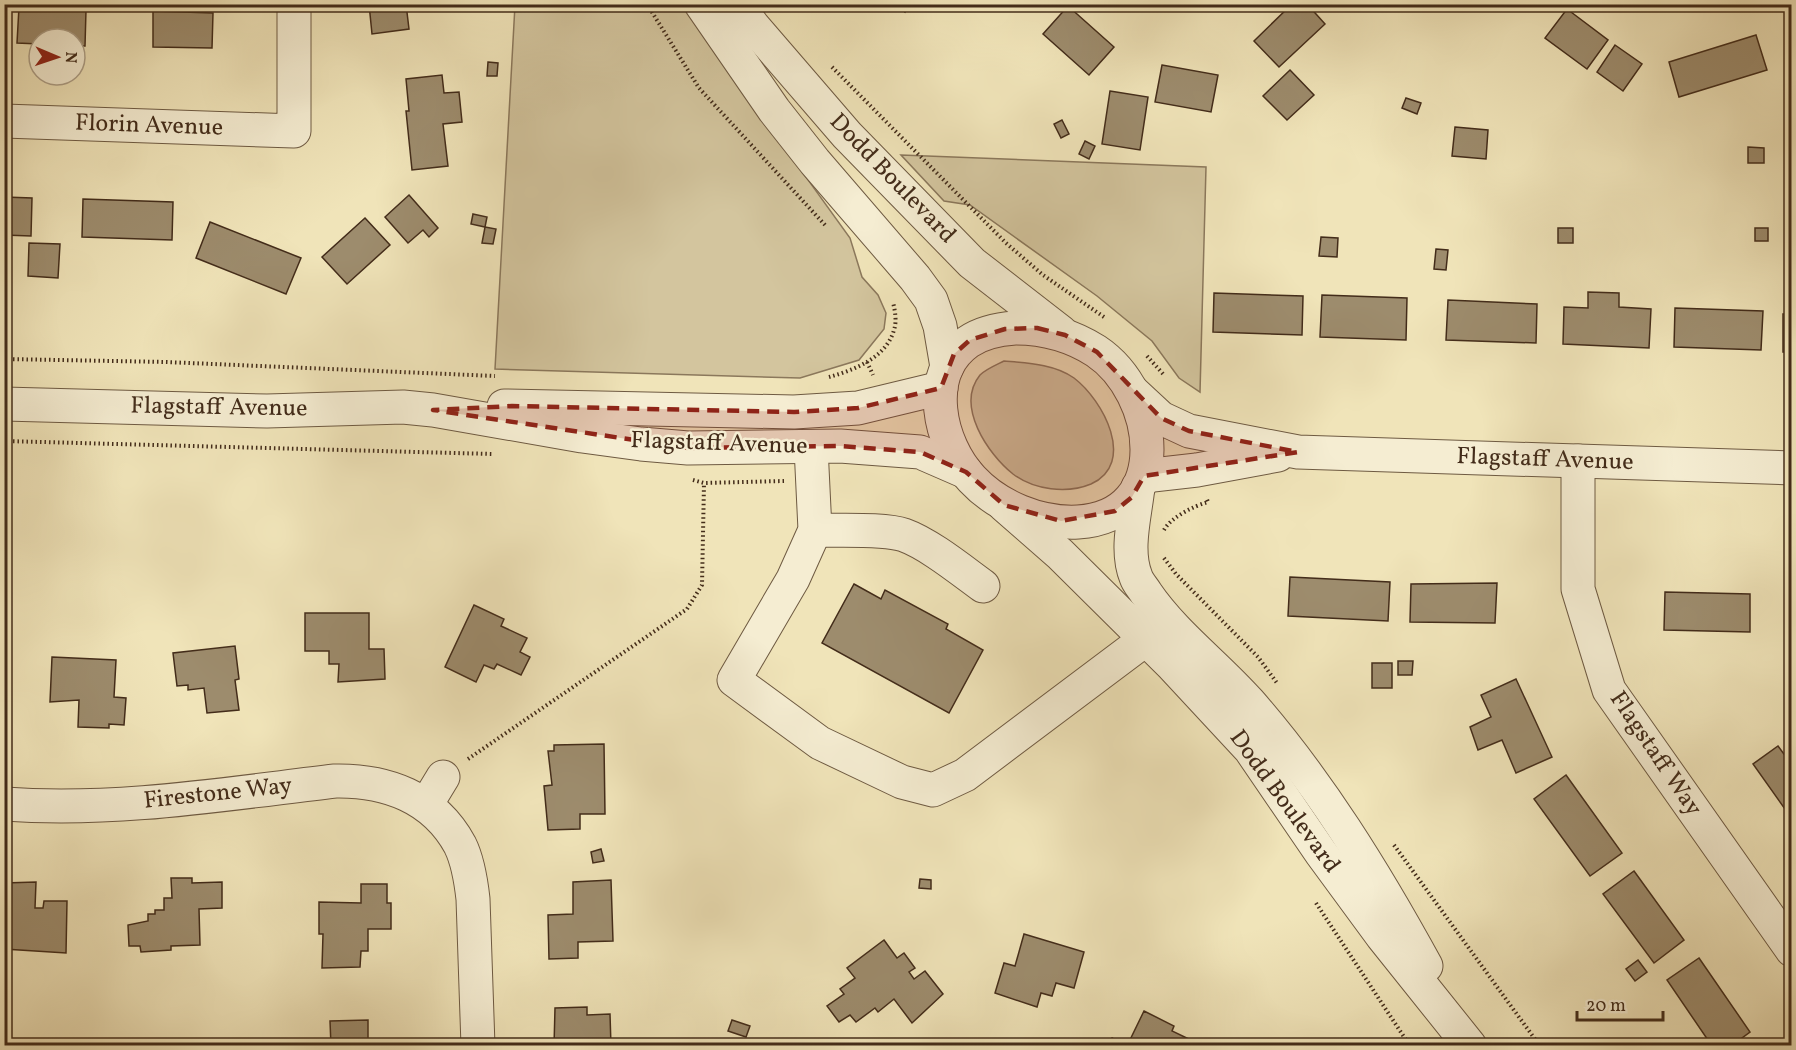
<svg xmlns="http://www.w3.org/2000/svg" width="1796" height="1050" viewBox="0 0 1796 1050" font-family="Vollkorn,serif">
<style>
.green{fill:#d3c59e;stroke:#8b785c;stroke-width:1.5}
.building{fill:#9d8c6d;stroke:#432c1a;stroke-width:1.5}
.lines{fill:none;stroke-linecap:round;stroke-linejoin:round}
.minor-casing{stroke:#6e5a42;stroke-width:35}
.path{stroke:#432c1a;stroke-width:4;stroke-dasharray:1.5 3;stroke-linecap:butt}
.minor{stroke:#f5edd2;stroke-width:33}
.marked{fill:#8f2418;fill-opacity:0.2;stroke:#8f2418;stroke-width:4.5;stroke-dasharray:12 8;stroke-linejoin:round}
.labels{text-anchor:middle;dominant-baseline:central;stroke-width:5;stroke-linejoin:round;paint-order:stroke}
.street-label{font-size:24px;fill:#432c1a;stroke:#f5edd2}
</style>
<rect width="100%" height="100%" fill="#f0e4b9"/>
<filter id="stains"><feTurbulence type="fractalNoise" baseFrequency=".00333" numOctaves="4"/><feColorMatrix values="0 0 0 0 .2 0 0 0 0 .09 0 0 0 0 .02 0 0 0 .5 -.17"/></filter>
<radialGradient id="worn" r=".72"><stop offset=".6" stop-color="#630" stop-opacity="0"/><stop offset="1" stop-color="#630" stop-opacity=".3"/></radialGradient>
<g class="green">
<path d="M515 5H682L850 238 862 277 878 295 886 313 884 329 859 360 800 378 495 369Z"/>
<path d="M901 155 1206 167 1200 392 1179 378 1152 341 1097 296 970 205 944 201Z"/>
<path d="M1004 361C1027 363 1055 364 1074 378 1103 400 1137 463 1091 484 1067 494 1034 490 1013 474 988 454 955 406 980 375 986 369 996 365 1004 361Z"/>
</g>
<g class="building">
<path d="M369 4H406L409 29 372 34Z"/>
<path d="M896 4H910L905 12Z"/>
<path d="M1292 4H1307L1325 24 1279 67 1254 41Z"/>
<path d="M1068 6 1114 47 1089 75 1043 34Z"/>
<path d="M19 7 86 10 85 46H75V39H39V44L17 43Z"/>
<path d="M1567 9 1608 40 1587 69 1545 38Z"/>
<path d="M153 11 213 13 212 48 153 47Z"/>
<path d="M1756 35 1767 70 1679 97 1669 62Z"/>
<path d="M1615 45 1642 64 1623 91 1597 72Z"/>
<path d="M488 62 498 63 497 76H487Z"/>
<path d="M1162 65 1218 75 1211 112 1155 102Z"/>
<path d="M1290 70 1314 95 1287 120 1263 96Z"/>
<path d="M442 75 444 93 459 92 462 122 443 124 448 166 412 170 406 111H409L406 79Z"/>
<path d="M1110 91 1148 97 1140 150 1102 144Z"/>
<path d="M1406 98 1421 103 1417 114 1402 108Z"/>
<path d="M1062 120 1069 134 1061 138 1054 124Z"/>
<path d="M1455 127 1488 130 1486 159 1452 156Z"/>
<path d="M1085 141 1095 146 1089 159 1079 154Z"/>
<path d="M1748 147 1764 148V163H1748Z"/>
<path d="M409 195 438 228 429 237 423 230 408 243 385 217Z"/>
<path d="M4 197 32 198 31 236 4 235Z"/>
<path d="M83 199 173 202 172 240 82 237Z"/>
<path d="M473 214 487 217 485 227 471 224Z"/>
<path d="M365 218 390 245 347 284 322 257Z"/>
<path d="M210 222 301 258 286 294 196 258Z"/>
<path d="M485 227 496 229 493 244 482 243Z"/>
<rect x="1558" y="228" width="15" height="15"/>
<rect x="1755" y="228" width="13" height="13"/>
<path d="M1321 237 1338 238 1337 257 1319 256Z"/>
<path d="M29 243 60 244 58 278 28 276Z"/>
<path d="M1436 249 1448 250 1446 270 1434 269Z"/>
<path d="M1588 292 1619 293V307L1651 309 1649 348 1563 344 1564 307 1588 308Z"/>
<path d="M1214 293 1303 296 1302 335 1213 332Z"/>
<path d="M1322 295 1407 298 1406 340 1320 337Z"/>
<path d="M1448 300 1537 304 1536 343 1446 340Z"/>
<path d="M1675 308 1763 311 1761 350 1674 347Z"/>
<rect x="1783" y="314" width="9" height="38"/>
<path d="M1290 577 1390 582 1388 621 1288 616Z"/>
<path d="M1497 583 1495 623 1410 622 1411 584Z"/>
<path d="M854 584 881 599 885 590 948 624 946 629 983 650 949 713 822 643Z"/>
<path d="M1665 592 1750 594V632L1664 630Z"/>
<path d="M1786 594 1792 595V634H1785Z"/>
<path d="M474 605 504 619 501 626 527 638 520 652 530 657 521 675 497 664 494 669 484 665 476 682 445 667Z"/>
<path d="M305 613H369V649H384L385 679 338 682 339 664H329V651H305Z"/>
<path d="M235 646 239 679 235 680 239 710 207 713 204 688 188 690V685L177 686 173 653Z"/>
<path d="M52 657 116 660 114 697 126 698 124 725 109 724V728L78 727 79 700 50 702Z"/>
<path d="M1398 661H1413L1412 675H1398Z"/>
<rect x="1372" y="663" width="20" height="25"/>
<path d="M1516 679 1552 757 1516 773 1502 740 1478 750 1470 727 1491 717 1481 695Z"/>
<path d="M604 744 605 814H580V829L548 830 544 786 552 785 548 751H554V745Z"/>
<path d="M1778 746 1792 765V819L1753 764Z"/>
<path d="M1566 775 1622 853 1590 876 1534 799Z"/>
<path d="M601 849 604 861 593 863 591 852Z"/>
<path d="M1634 871 1684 940 1654 963 1603 894Z"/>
<path d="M171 878H192V883L222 882V908L199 909 200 945 171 946V950L141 952 140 946H129L128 925 148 921V914H155V910H164V898H172Z"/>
<path d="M920 879 931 880V889L919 888Z"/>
<path d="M611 880 613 941 578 942V958L549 959 548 915 573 914V882Z"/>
<path d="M36 882 35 908H43L44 901H67L66 953 4 949V883Z"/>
<path d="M361 884H387V903H391V929H368V951H361L360 967 322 968 323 934H319V902L361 903Z"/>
<path d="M1024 934 1084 952 1074 988 1056 983 1052 996 1041 993 1037 1007 995 993 1004 963 1015 966Z"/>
<path d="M884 940 897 958 904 953 915 968 909 972 914 979 925 971 943 994 912 1023 894 999 878 1012 875 1008 856 1022 850 1015 839 1022 827 1006 844 994 840 989 855 978 847 968Z"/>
<path d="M1699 958 1750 1032 1731 1046H1712L1667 980Z"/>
<path d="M1638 960 1647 972 1635 981 1626 969Z"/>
<path d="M587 1007V1015L610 1014 611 1046H554L555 1008Z"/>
<path d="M1144 1011 1174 1026 1172 1031 1197 1043 1196 1046H1127Z"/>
<path d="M368 1020V1042H380V1046H331L330 1021Z"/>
<path d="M732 1020 750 1026 746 1037 728 1031Z"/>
<path d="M1112 1038 1127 1046H1108Z"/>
</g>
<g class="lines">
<g class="minor-casing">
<g id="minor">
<path d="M701 4 774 110 815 162 915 278 931 300 940 326 947 367"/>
<path d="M737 4 753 26 847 135 972 263 1061 332"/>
<path d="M4 121 294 131V4"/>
<path d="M1015 328C1045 328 1071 335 1096 351 1159 393 1175 516 1078 522 1040 524 998 507 972 479 939 444 923 374 968 342 981 333 1000 329 1015 328Z"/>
<path d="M1133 392 1161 418 1189 431 1298 452 1792 468"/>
<path d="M4 404 267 411 403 407 433 410 582 436 641 444 688 448 840 446 920 452 966 472"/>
<path d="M504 406 794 412 858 408 941 388"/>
<path d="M811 447 815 530 793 579 734 680 820 743 902 782 933 790 965 775 1146 639"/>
<path d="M1578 461V589L1609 690 1792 950"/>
<path d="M1144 476 1197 470 1278 455"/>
<path d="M1138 487C1135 516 1125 550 1136 577 1138 583 1143 588 1146 593 1174 634 1216 665 1249 702 1319 782 1375 873 1426 966"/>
<path d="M1004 505 1060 554 1172 665 1250 749 1321 853 1382 936 1470 1046"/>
<path d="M815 530C837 531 884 528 904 535 929 544 961 570 983 586"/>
<path d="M4 804C116 812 225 794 335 781 386 780 434 797 460 845 468 861 471 881 473 899L478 1046"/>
<path d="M426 805 443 777"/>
</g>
</g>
<g class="path">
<path d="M647 4 699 88 825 225"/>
<path d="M832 67 1006 243 1043 275 1104 317"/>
<path d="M1147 356 1164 375"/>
<path d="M4 359 166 362 495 376"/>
<path d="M867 362 873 375"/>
<path d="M829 377C854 370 886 358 894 330 897 321 895 311 893 302"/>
<path d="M4 441 492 454"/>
<path d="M693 480 704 483 784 481"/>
<path d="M1164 530C1171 517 1194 506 1208 502L1206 497"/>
<path d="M1164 558 1176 574 1258 657 1277 683"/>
<path d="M468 759 687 609 702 585 704 483"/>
<path d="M1394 845 1540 1046"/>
<path d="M1316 903 1410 1046"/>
</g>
<use href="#minor" class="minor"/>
</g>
<path class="marked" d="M1037 328 1065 335 1097 352 1161 418 1189 431 1298 452 1144 476 1132 497 1115 511 1061 521 1004 505 966 472 920 452 840 446 688 448 433 410 512 406 794 412 858 408 941 388 954 354 970 340 1005 329Z"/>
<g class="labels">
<g class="street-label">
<text transform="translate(149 126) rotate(2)">Florin Avenue</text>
<text transform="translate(892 179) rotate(46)">Dodd Boulevard</text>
<text transform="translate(219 408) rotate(1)">Flagstaff Avenue</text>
<text transform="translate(719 444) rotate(2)">Flagstaff Avenue</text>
<text transform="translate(1545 460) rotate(2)">Flagstaff Avenue</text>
<text transform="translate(1655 754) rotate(56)">Flagstaff Way</text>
<text transform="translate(218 794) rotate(-6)">Firestone Way</text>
<text transform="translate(1284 802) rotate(54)">Dodd Boulevard</text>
</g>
</g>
<rect width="1796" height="1050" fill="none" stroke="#f0e4b9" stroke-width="24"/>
<rect x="6" y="6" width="1784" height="1038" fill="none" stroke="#432c1a" stroke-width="3"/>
<rect x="12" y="12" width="1772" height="1026" fill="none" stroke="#432c1a" stroke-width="1.5"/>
<g transform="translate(57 57) rotate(92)"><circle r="28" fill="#f5edd2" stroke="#aea088" stroke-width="1.5"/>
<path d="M0-4.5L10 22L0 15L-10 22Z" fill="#8f2418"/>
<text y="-9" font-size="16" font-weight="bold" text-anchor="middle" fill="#432c1a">N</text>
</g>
<path d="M1577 1011v9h86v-9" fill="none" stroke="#432c1a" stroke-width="3"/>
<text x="1586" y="1011" font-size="18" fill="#432c1a" stroke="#f5edd2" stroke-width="4.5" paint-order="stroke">20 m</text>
<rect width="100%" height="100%" filter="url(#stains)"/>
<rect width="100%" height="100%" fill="url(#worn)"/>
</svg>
